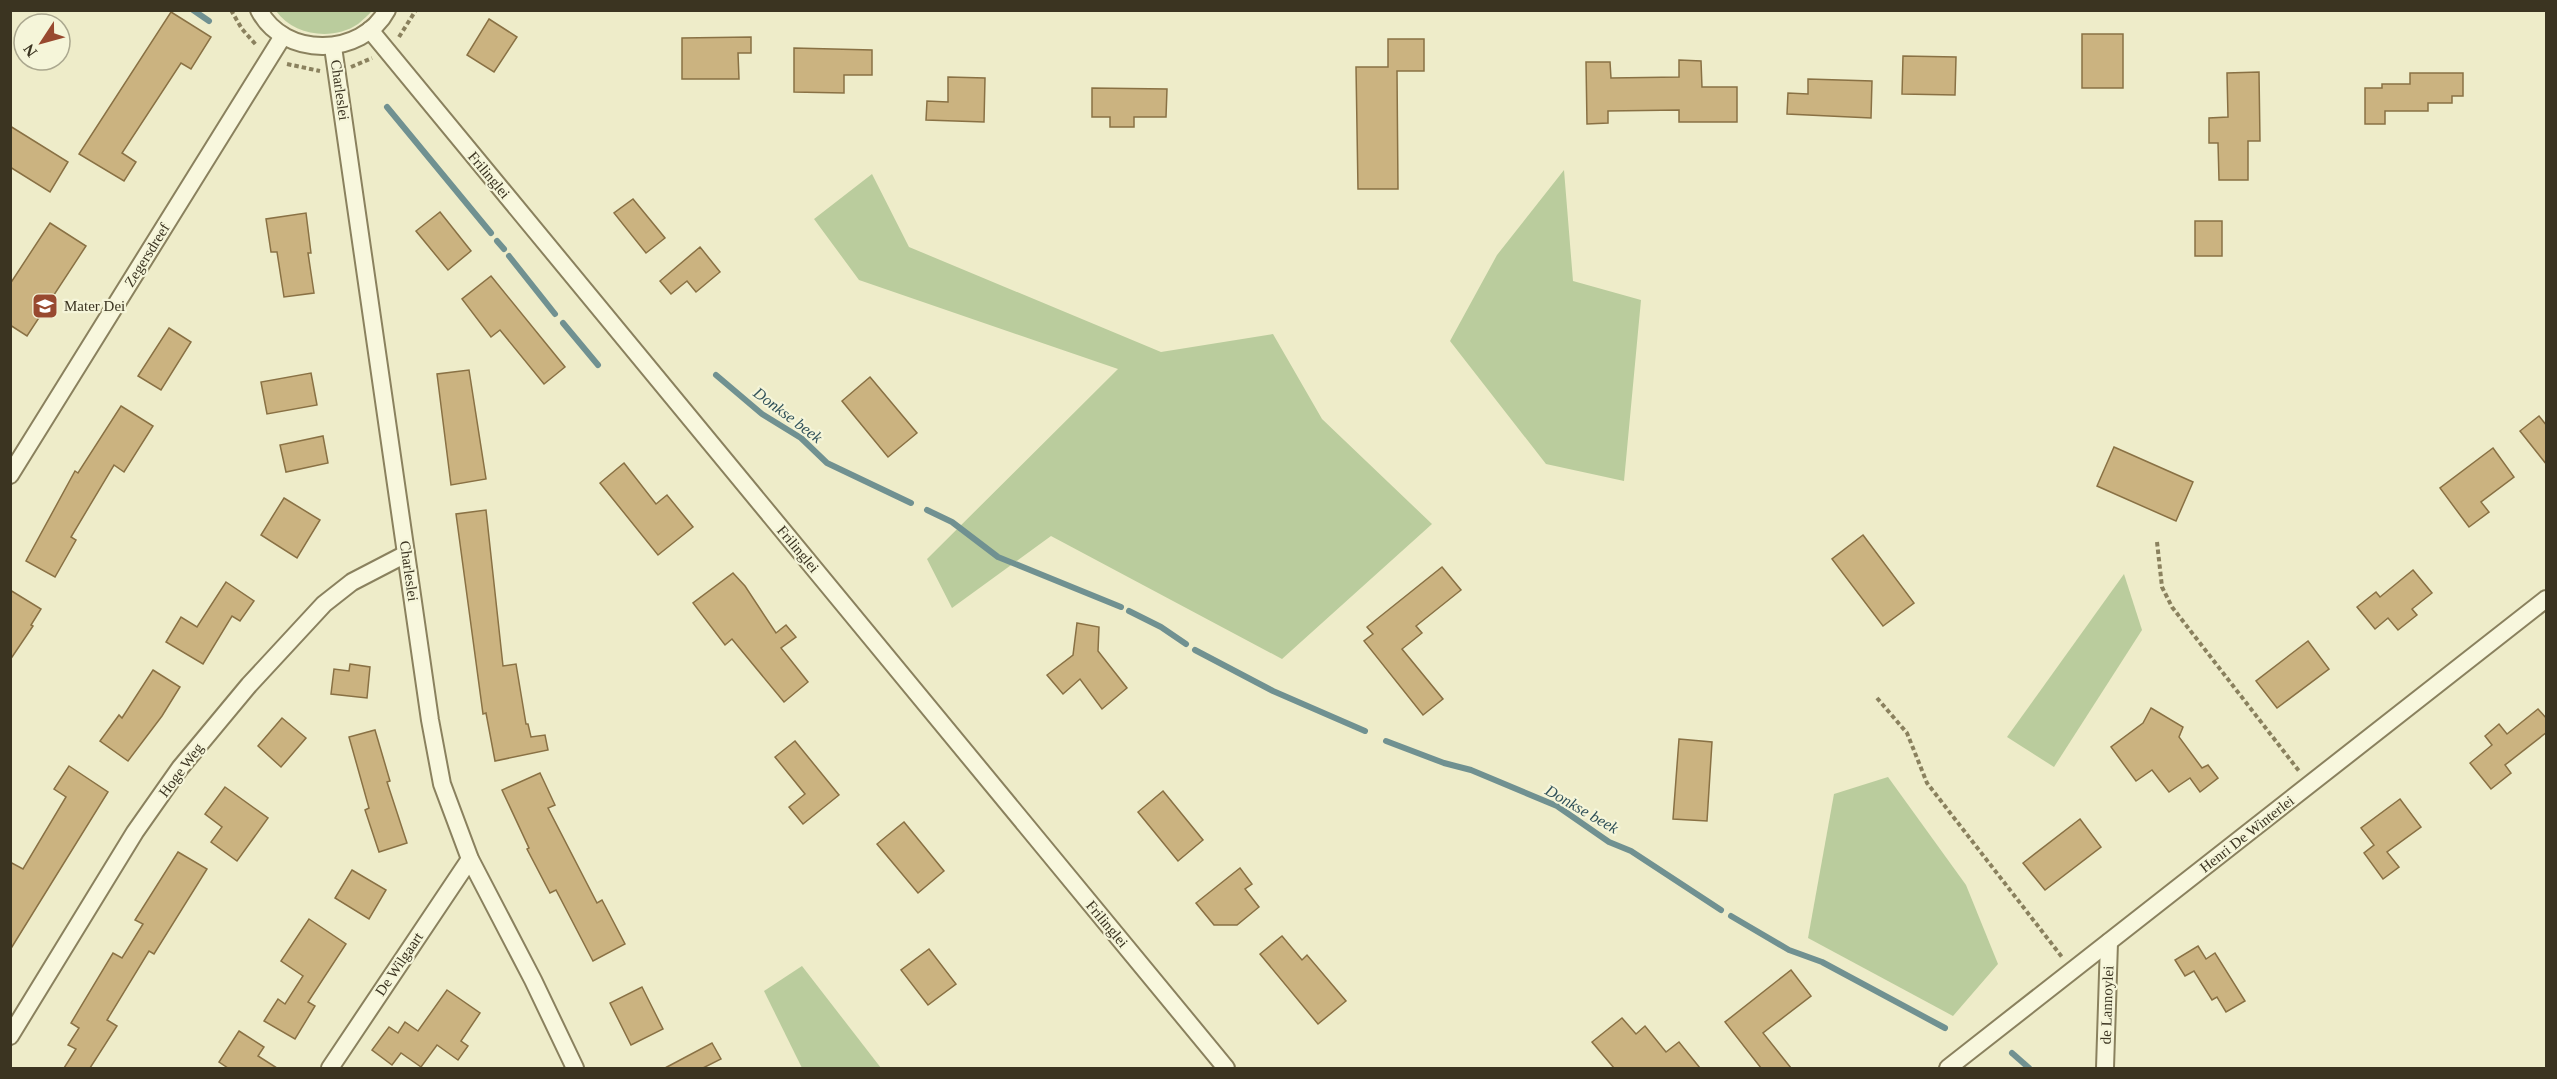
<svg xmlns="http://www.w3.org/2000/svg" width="2557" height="1079" viewBox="0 0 2557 1079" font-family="Georgia,serif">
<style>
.green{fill:#bacc9d}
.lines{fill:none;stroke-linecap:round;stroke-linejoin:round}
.stream{stroke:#709191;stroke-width:6}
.building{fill:#cbb380;stroke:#897144;stroke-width:1.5}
.minor-casing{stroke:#8a815e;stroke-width:20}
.path{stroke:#8a815e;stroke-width:4;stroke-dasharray:4.5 3;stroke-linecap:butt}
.minor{stroke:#f8f7dd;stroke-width:16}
.labels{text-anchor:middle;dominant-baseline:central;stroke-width:4.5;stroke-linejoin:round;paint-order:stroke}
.street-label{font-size:15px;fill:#3b3421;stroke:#f5f5d9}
.poi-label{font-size:15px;fill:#3b3421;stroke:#f5f5d9;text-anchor:start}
.water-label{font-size:16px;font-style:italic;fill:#31525a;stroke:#f5f5d9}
</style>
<rect width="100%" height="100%" fill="#eeecc9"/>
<g class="green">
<path d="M276 11H372C368 15 363 20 358 24 333 41 294 36 276 11Z"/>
<path d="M1564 170 1573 281 1641 300 1624 481 1546 464 1450 341 1497 255Z"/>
<path d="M872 174 909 247 1161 352 1273 334 1322 419 1432 524 1282 659 1051 536 952 608 927 559 1118 369 859 280 814 219Z"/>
<path d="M2124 574 2142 630 2054 767 2007 737Z"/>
<path d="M1888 777 1966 885 1998 964 1953 1016 1808 938 1834 794Z"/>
<path d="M802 966 881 1068H802L764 991Z"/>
</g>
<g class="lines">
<g class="stream">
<path d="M193 10 209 21"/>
<path d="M387 107 491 233"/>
<path d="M497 241 504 249"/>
<path d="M509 256 555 314"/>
<path d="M563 323 598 365"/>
<path d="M716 375 762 414 801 438 827 463 911 503"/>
<path d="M927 510 952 522 998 557 1121 607"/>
<path d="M1129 611 1161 627 1186 644"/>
<path d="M1195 650 1273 691 1365 731"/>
<path d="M1386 741 1444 763 1471 770 1557 806 1609 842 1631 851 1721 910"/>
<path d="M1731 916 1789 950 1822 962 1945 1028"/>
<path d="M2012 1053 2029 1068"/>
</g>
</g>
<g class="building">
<path d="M171 12 211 37 191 69 181 63 122 153 136 162 124 181 79 154Z"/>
<path d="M489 19 517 37 494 72 467 55Z"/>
<rect x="2082" y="34" width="41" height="54"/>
<path d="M751 37V53H738L739 79H682V38Z"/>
<path d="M1388 39H1424V71H1397L1398 189H1358L1356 67H1388Z"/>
<path d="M794 48 872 50V75H844V93L794 92Z"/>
<path d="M1903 56 1956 57 1955 95 1902 94Z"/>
<path d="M1679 60 1701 61 1702 87H1737V122H1679V110L1608 111V123L1587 124 1586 62H1610L1611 78 1679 77Z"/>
<path d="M2259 72 2260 141H2248V180H2219L2218 143H2209V118L2228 117 2227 73Z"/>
<path d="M2410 73H2463V96H2452V103H2428V111H2385V124H2365V88H2382V84H2410Z"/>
<path d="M948 77 985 78 984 122 926 120 927 101 948 102Z"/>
<path d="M1808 79 1872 81 1871 118 1787 114 1788 93 1808 94Z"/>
<path d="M1092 88 1167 89 1166 117H1134V127H1110V117H1092Z"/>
<path d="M10 126 68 162 50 192 10 167Z"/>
<path d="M633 199 665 238 646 253 614 213Z"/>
<path d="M440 212 471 251 448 270 416 231Z"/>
<path d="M306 213 311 253H308L314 293 284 297 277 252H271L266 219Z"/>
<rect x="2195" y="221" width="27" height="35"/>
<path d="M50 223 86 246 27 336 10 325V284Z"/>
<path d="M700 247 720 272 696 292 687 281 671 294 660 281Z"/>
<path d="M491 276 565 367 544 384 500 330 491 337 462 299Z"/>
<path d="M169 328 191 342 161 390 138 376Z"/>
<path d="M469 370 486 479 451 485 437 374Z"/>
<path d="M311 373 317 405 267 414 261 382Z"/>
<path d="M870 377 917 433 888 457 842 401Z"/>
<path d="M121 406 153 426 124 472 114 465 71 537 76 540 55 577 26 561 75 471 78 473Z"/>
<path d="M2539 416 2547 426V465L2520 431Z"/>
<path d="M323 436 328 463 286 472 280 445Z"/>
<path d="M2114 447 2193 482 2176 521 2097 486Z"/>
<path d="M2493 448 2514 477 2481 502 2489 512 2469 527 2440 488Z"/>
<path d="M624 463 656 504 667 495 693 527 658 555 600 483Z"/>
<path d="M284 498 320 520 297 558 261 535Z"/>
<path d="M486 510 503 666 516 664 526 724H528L531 737 545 735 548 750 495 761 486 713 483 714 456 514Z"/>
<path d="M1863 535 1914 603 1883 626 1832 559Z"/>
<path d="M1442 567 1461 590 1416 626 1422 633 1402 649 1443 699 1423 715 1364 641 1373 634 1367 627Z"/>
<path d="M2413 570 2432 593 2412 609 2417 615 2398 630 2388 618 2375 629 2357 607 2376 592 2380 597Z"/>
<path d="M733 573 745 586 776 633 786 625 796 637 781 648 808 682 784 702 732 639 725 645 693 603Z"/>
<path d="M226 582 254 601 240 621 232 616 203 664 166 642 181 617 197 627Z"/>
<path d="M10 590 41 609 31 625 33 626 10 660Z"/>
<path d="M1077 623 1099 627 1098 651 1127 688 1102 709 1080 679 1063 694 1047 675 1073 655Z"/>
<path d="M2308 641 2329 669 2277 708 2256 681Z"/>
<path d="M350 664 370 667 367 698 331 694 334 669 349 671Z"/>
<path d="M153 670 180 687 162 716 128 761 100 741 119 715 122 718Z"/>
<path d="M2151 708 2183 727 2179 737 2202 768 2208 765 2218 778 2200 792 2190 778 2169 792 2152 770 2136 781 2111 747 2143 723Z"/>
<path d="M2538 709 2547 719V732L2505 765 2511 773 2491 789 2470 763 2492 745 2485 736 2499 724 2507 734Z"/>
<path d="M282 718 306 738 281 767 258 746Z"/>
<path d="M375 730 390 781 387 782 407 843 379 852 365 810 369 808 349 737Z"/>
<path d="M1679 739 1712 742 1707 821 1673 819Z"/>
<path d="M795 741 839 795 803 824 789 807 805 794 775 757Z"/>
<path d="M69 766 108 792 10 950V862L23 869 66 797 54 789Z"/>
<path d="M540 773 555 805 548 808 597 903 602 900 625 944 593 961 556 890 550 893 527 849 529 848 502 790Z"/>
<path d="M225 787 268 818 237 861 211 842 222 827 205 814Z"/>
<path d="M1163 791 1203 840 1178 861 1138 812Z"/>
<path d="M2400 799 2421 827 2387 852 2399 867 2383 879 2364 853 2374 845 2361 828Z"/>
<path d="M2080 819 2101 847 2045 890 2023 863Z"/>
<path d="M904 822 944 871 918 893 877 844Z"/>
<path d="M178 852 207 869 154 954 149 951 107 1020 117 1026 90 1068H64L76 1049 68 1045 79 1028 71 1023 113 953 122 958 143 924 135 920Z"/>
<path d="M1240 868 1252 884 1245 889 1259 907 1237 925H1214L1196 903Z"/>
<path d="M352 870 386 890 369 919 335 898Z"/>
<path d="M309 919 346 944 308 1002 315 1006 295 1039 264 1021 278 999 285 1004 303 976 281 961Z"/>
<path d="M1282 936 1302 960 1307 955 1346 1001 1318 1024 1260 954Z"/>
<path d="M2198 946 2206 959 2215 953 2245 1001 2226 1012 2217 997 2212 1000 2194 971 2185 976 2175 960Z"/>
<path d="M929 949 956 984 928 1005 901 970Z"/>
<path d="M1791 970 1811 996 1763 1033 1791 1068H1761L1725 1022Z"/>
<path d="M642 987 663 1029 631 1045 610 1003Z"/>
<path d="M447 990 480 1013 461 1041 468 1046 458 1060 437 1045 421 1067 401 1053 392 1065 372 1050 389 1027 398 1033 405 1022 418 1031Z"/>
<path d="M1622 1018 1636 1034 1645 1026 1666 1052 1679 1042 1700 1068H1614L1592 1042Z"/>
<path d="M239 1031 264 1047 258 1056 277 1068H228L219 1062Z"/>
<path d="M712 1043 721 1059 703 1068H665Z"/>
</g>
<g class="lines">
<g class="minor-casing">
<g id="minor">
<path d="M259 10C284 59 362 57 387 10"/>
<path d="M370 30 1226 1068"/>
<path d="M333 47 430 720 442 784 470 859 533 980 575 1068"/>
<path d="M10 475 283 36"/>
<path d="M10 1036 135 832 180 768 249 685 324 604 352 582 406 554"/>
<path d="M330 1068 470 859"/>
<path d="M1948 1068 2546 599"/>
<path d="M2105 1068 2109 942"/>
</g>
</g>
<g class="path">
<path d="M231 10 242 29 257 46"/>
<path d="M399 37 416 10"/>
<path d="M287 64 320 71"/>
<path d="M351 67 372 58"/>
<path d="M2157 542 2162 587 2172 607 2299 771"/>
<path d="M1877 698 1907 733 1927 783 2062 957"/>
</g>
<use href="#minor" class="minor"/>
</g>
<defs>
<g id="school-square" transform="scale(1.35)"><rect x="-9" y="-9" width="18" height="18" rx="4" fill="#98492f" stroke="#f5f5d9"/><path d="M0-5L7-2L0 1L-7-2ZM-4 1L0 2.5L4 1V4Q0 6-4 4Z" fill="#fff"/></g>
</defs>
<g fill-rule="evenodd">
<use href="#school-square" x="45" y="306"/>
</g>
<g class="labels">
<g class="street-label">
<text transform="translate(340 90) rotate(82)">Charleslei</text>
<text transform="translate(489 175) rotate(50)">Frilinglei</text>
<text transform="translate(147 255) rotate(-58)">Zegersdreef</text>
<text transform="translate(798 549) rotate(50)">Frilinglei</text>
<text transform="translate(409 571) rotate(82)">Charleslei</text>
<text transform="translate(181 770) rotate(-53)">Hoge Weg</text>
<text transform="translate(2247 834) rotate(-38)">Henri De Winterlei</text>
<text transform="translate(1107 924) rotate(50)">Frilinglei</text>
<text transform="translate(399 964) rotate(-56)">De Wilgaart</text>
<text transform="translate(2107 1005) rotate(-88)">de Lannoylei</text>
</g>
<g class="poi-label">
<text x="64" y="306">Mater Dei</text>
</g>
<g class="water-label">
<text transform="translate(788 415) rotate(37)">Donkse beek</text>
<text transform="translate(1582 809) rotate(30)">Donkse beek</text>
</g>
</g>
<rect width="2557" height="1079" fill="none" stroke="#3b3421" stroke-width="24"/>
<g transform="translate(42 42) rotate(234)"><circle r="28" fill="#f5f5d9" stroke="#aba88f" stroke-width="1.5"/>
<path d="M0-4.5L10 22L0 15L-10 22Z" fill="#98492f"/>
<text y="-9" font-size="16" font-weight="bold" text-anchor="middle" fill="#3b3421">N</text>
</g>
</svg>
